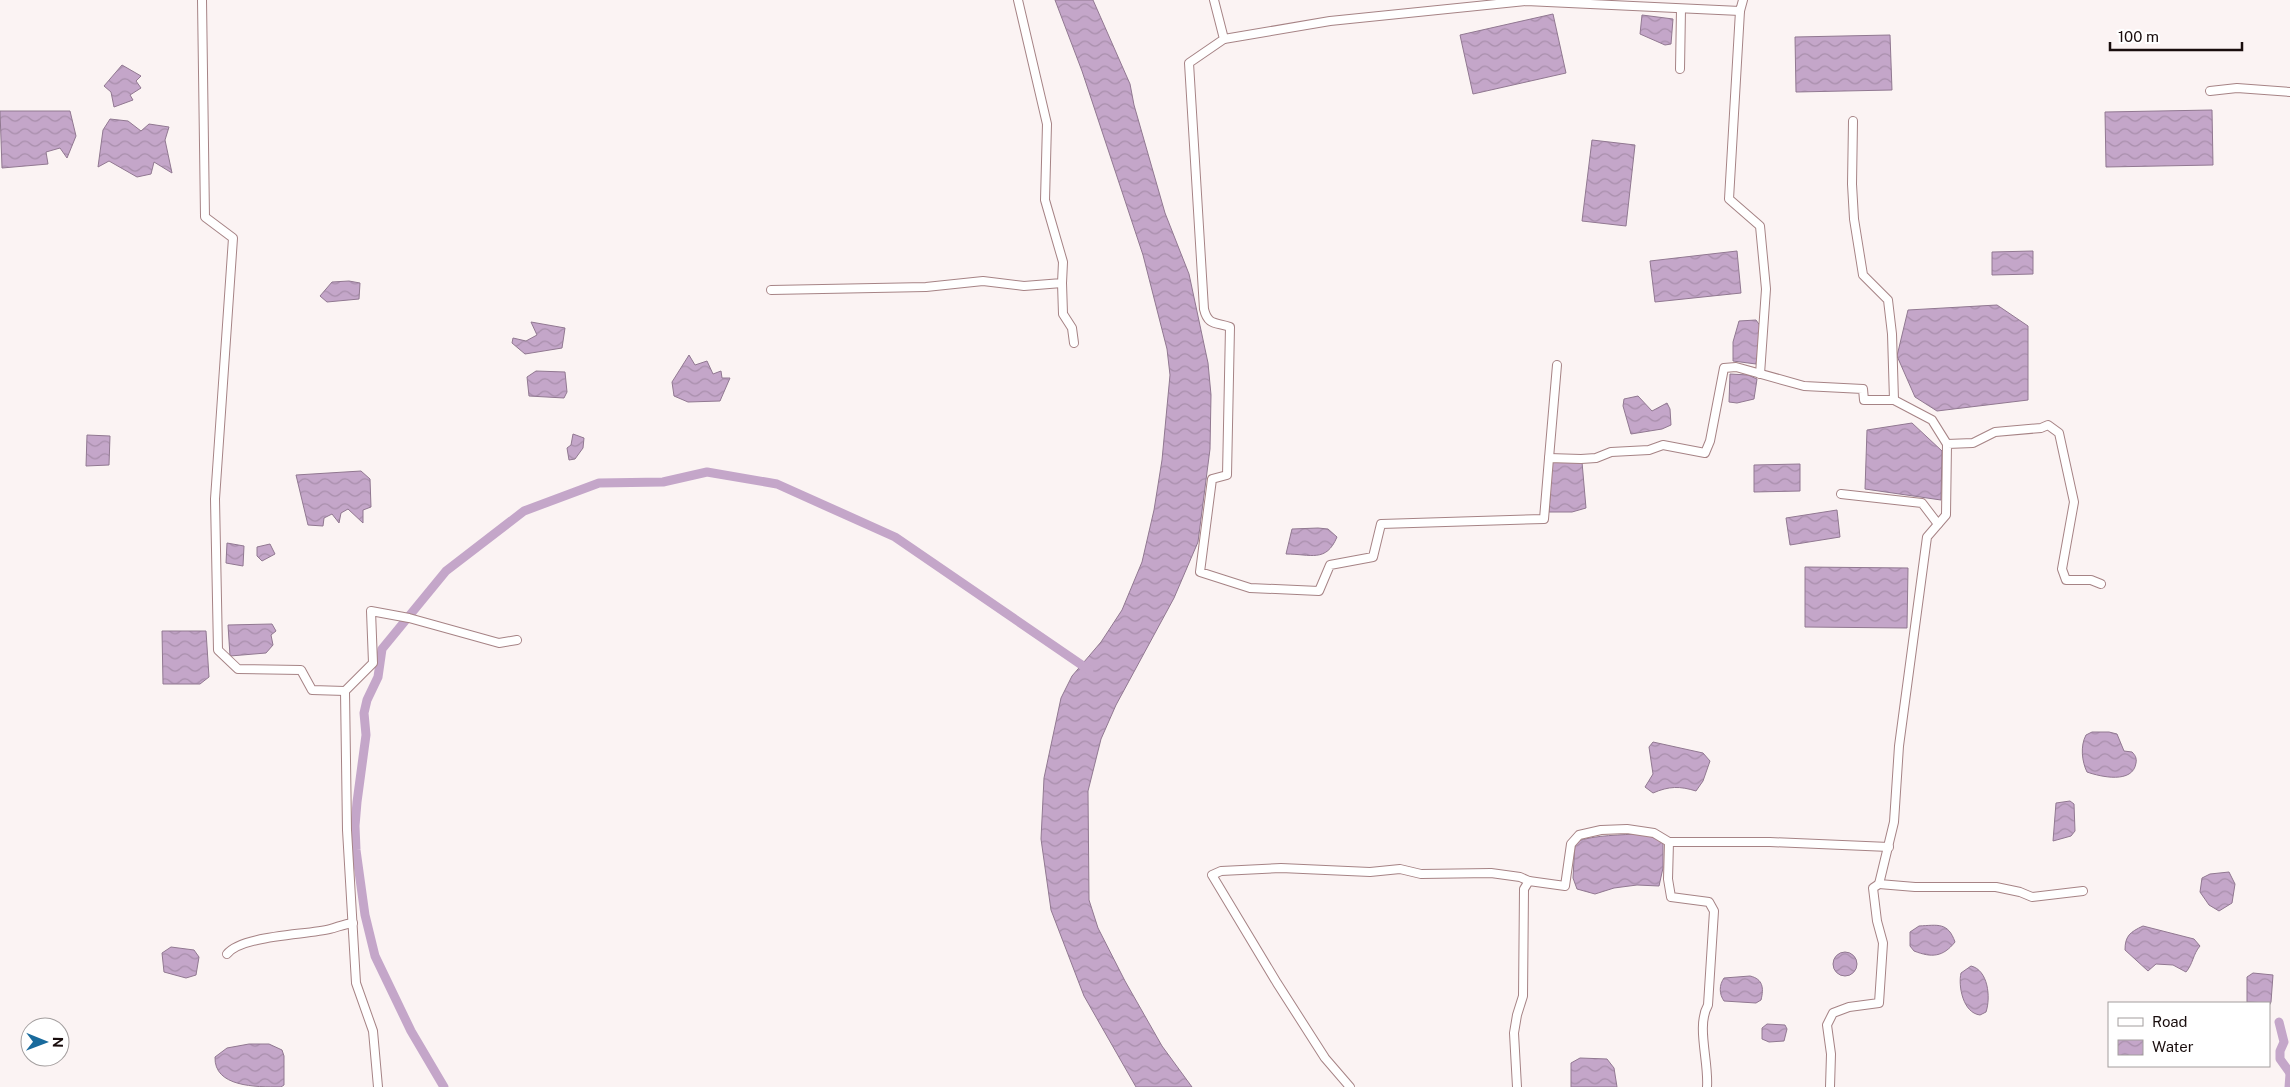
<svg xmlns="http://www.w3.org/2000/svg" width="2290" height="1087" viewBox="0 0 2290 1087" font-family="'Public Sans',sans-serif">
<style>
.water{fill:url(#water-waves);stroke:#917891}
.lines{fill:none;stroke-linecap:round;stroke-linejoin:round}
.canal{stroke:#c4a6c9;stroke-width:9}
.street-casing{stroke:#a68385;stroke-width:10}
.street{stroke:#fff;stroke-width:8}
</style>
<defs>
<pattern id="water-waves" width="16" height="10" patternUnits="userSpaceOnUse" patternTransform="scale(1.25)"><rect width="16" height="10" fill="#c4a6c9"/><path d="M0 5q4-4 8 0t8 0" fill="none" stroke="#a88eab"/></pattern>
</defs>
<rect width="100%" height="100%" fill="#fbf3f3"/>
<g class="water">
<path d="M1055 0H1093L1130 84 1134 105 1165 213 1189 274 1208 363 1211 395 1210 449 1198 542 1174 598 1116 705 1101 739 1088 791 1089 900 1098 928 1125 981 1162 1046 1192 1087H1136L1084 996 1051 910 1041 839 1044 778 1061 698 1072 676 1101 642 1122 610 1142 562 1154 510 1162 460 1170 375 1167 349 1143 255 1082 71Z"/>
<path d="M1553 14 1566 73 1473 94 1460 35Z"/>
<path d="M1642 15 1673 19 1671 44 1665 45 1640 34Z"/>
<path d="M1890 35 1892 90 1796 92 1795 37Z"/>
<path d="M122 65 141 76 136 81 141 88 130 95 133 100 114 107 111 92 104 86Z"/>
<path d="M2212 110 2213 165 2106 167 2105 112Z"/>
<path d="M0 111H70L76 136 67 158 60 148 46 152 48 164 2 168Z"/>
<path d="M110 119 128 121 141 131 149 124 169 127 165 140 172 173 154 162 151 174 137 177 109 161 98 167 103 130Z"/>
<path d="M1592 140 1635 145 1626 226 1582 221Z"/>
<path d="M1737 251 1741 293 1655 302 1650 261Z"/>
<path d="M2033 251V274L1992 275V252Z"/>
<path d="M349 281 360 283 359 299 327 302 320 296 332 282Z"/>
<path d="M1997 305 2028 326V400L1937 411 1915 397 1897 356 1908 310Z"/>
<path d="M1756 320 1761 327 1756 364 1733 361V342L1739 321Z"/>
<path d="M531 322 565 328 562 348 525 354 512 343 513 338 526 341 537 335Z"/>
<path d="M689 355 695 365 707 361 713 374 721 371 722 378H730L720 401 688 402 674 396 672 382Z"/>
<path d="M536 371 565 372 567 392 564 398 529 396 527 377Z"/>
<path d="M1730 374 1748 375 1757 379 1754 399 1737 403 1729 402Z"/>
<path d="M1638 396 1652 411 1667 403 1670 409 1671 425 1662 429 1631 434 1623 406 1624 399Z"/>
<path d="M1912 423 1942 451 1941 500 1865 489 1867 430Z"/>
<path d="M573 434 584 438 583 448 575 459 569 460 567 448 571 445Z"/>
<path d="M87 435 110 436 109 465 86 466Z"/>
<path d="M1552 462H1582L1586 508 1572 512H1549Z"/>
<path d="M1800 464V491L1754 492V465Z"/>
<path d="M361 471 370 479 371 507 363 510V523L348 509 341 513 339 523 332 514 324 518 323 526 308 525 296 475Z"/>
<path d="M1837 510 1840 537 1790 545 1786 518Z"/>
<path d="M1318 528 1328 529 1337 537C1326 563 1311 554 1286 554L1292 529Z"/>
<path d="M227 543 244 546 243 566 226 563Z"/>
<path d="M270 544 275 554 262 561 257 556V547Z"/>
<path d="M1805 567 1908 568 1907 628 1805 627Z"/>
<path d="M272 624 276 631 271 635 273 645 266 653 230 656 228 625Z"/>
<path d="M162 631H206L209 677 200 684H163Z"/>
<path d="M2092 732H2109L2117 734 2124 751 2132 752C2135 755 2137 758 2136 763 2133 784 2101 777 2087 772 2082 762 2080 746 2086 735Z"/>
<path d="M1653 742 1703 753 1710 761 1703 781 1696 791C1680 786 1669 786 1653 793L1645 787 1653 774 1649 747Z"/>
<path d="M2070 801 2074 804 2075 831 2071 836 2053 841 2056 803Z"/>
<path d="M1643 833 1663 842V868L1659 886 1637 885 1614 888 1595 894 1577 889 1573 878 1575 842C1597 834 1620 836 1643 833Z"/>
<path d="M2229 872 2235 884 2232 903 2219 911 2209 905 2200 892 2202 878 2210 874Z"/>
<path d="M1919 926C1938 925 1948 922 1955 942 1943 957 1932 958 1914 951L1910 946V932Z"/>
<path d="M2143 926 2194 939 2200 946C2193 954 2193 964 2186 972L2173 965 2156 964 2148 971 2125 950C2125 936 2130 932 2143 926Z"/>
<path d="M171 947 194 950 199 957 196 975 186 978 164 972 162 953Z"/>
<circle cx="1845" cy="964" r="12"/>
<path d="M1971 966C1988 970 1991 997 1986 1012L1980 1015C1963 1013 1958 986 1961 973Z"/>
<path d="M2253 973 2273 975 2271 1002 2269 1006V1003L2247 1002V977Z"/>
<path d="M1750 976C1763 979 1764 988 1761 1000L1756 1003 1724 1001C1719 994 1719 985 1724 978Z"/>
<path d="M1767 1024 1785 1025 1787 1029 1784 1041 1769 1042 1762 1039V1028Z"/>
<path d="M249 1044H269L282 1050 284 1056V1085L281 1087C255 1087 214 1087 215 1057L227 1048Z"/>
<path d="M1580 1058 1607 1059 1614 1068 1617 1087H1571V1063Z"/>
</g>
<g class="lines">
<g class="canal">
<path d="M2279 1022 2284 1042 2280 1051V1059L2290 1073"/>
<path d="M444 1087 411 1031 375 956 365 915 356 850 355 826 357 802 366 735 364 713 367 700 378 677 382 649 446 571 524 511 599 483 663 482 707 472 777 484 895 537 1089 670"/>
<path d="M2289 1087 2290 1074"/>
</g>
<g class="street-casing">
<g id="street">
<path d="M202 0 205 217 233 238 215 499 218 650 238 669 301 670 312 690 345 691"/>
<path d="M1214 0 1224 39 1189 63 1204 309C1208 326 1216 322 1230 327L1227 475 1212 479 1200 572 1250 588 1319 591 1330 565 1373 557 1381 524 1544 519 1549 458 1581 459 1596 458 1611 452 1649 450 1663 445 1705 453 1710 441 1724 368 1736 367 1804 386 1863 389 1864 400H1894L1932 420 1947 444"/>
<path d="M1740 11 1729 199 1760 226 1766 289 1760 374"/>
<path d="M1224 39 1330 21 1526 1 1740 11 1743 0"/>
<path d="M1680 69 1681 9"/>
<path d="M2210 91 2237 88 2290 92"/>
<path d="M1853 121 1852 184 1854 219 1863 275 1888 300 1892 334 1894 400"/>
<path d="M1062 283 1063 314 1072 328 1074 343"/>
<path d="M771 290 926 287 983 281 1024 286 1062 283 1063 262 1045 200 1047 124 1018 0"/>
<path d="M1549 458 1557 365"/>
<path d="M1841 494 1922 503 1938 524"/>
<path d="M1669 842 1668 879 1671 897 1709 902 1714 911 1708 1005C1696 1026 1709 1061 1707 1087"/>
<path d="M2083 891 2032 897 2020 892 1996 887H1915L1879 884 1894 822 1899 746 1927 537 1946 515 1947 444 1973 443 1995 432 2041 428 2048 425 2059 433 2074 502 2062 569 2066 580H2091L2101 584"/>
<path d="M227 954C242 935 307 935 330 929 338 927 344 924 353 923"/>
<path d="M378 1087 373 1031 356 983 347 830 345 691 373 663 371 611 409 618 499 643 517 640"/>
<path d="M1350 1087 1325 1058 1277 983 1212 875 1221 871 1281 868 1370 872 1400 869 1421 874 1491 873 1520 877 1529 881"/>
<path d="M1517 1087 1514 1033 1517 1015 1523 996 1524 889 1529 881 1565 886 1571 844 1579 835 1601 830 1627 829 1654 833 1669 842H1770L1889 847"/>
<path d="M1830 1087 1831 1054 1827 1025 1833 1013 1849 1007 1879 1003 1883 943 1877 921 1873 888 1879 884"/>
</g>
</g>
<use href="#street" class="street"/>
</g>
<rect x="2108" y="1002" width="162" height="65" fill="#ffffff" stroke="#a39e9e"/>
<rect x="2118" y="1018" width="25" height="8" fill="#ffffff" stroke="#a39e9e"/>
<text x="2152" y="1027" font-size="15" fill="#190d0d">Road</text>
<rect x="2118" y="1040" width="25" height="15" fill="url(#water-waves)" stroke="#a39e9e"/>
<text x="2152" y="1052" font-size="15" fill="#190d0d">Water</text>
<g transform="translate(45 1042) rotate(91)"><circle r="24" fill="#ffffff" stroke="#a39e9e"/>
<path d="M0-4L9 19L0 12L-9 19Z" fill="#196a9c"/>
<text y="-8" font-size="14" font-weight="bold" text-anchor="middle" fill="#190d0d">N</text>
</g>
<path d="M2110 42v8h132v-8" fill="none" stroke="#190d0d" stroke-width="2.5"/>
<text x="2118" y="42" font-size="15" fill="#190d0d" stroke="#ffffff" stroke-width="4" paint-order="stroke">100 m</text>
</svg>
